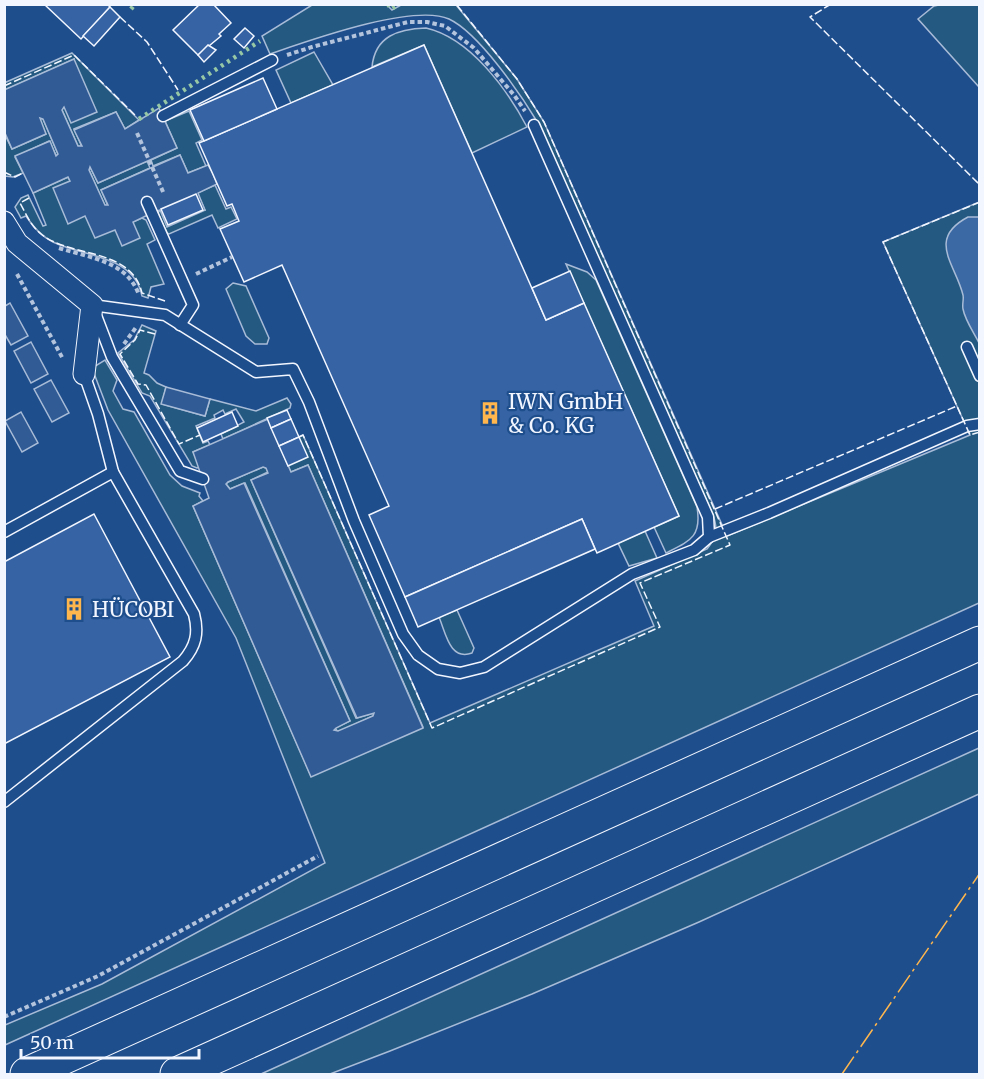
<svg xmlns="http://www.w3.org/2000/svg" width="984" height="1079" viewBox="0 0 984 1079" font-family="Merriweather,serif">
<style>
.green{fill:#245a82;stroke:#a8bbd7;stroke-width:1.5}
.parking{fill:#305b95;stroke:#a8bbd7;stroke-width:1.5;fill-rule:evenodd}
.water{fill:#3b69a3;stroke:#a8bbd7;stroke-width:1.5}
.building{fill:#3563a3;stroke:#f2f6ff;stroke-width:1.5}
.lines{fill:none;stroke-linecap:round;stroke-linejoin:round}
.service-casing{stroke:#f2f6ff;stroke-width:13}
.minor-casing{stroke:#f2f6ff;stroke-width:23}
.motorway-casing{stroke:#f2f6ff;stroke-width:35}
.path{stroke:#b3c4dc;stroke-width:4;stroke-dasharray:4.5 3;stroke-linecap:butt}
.service{stroke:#1f4e8c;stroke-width:10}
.minor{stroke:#1f4e8c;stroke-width:21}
.motorway{stroke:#1f4e8c;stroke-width:33}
.hedge{stroke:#97c8a6;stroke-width:4.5;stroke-dasharray:3 4.5;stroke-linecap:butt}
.fence{stroke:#f2f6ff;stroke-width:1.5;stroke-dasharray:8 3;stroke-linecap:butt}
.power{stroke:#ffb74d;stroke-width:1.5;stroke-dasharray:21 4.5 3 4.5;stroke-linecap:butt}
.labels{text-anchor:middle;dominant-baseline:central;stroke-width:4.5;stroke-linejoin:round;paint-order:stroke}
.poi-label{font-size:21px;fill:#f2f6ff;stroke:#1f4e8c;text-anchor:start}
</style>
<rect width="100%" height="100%" fill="#1f4e8c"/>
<g class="green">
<path d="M312 5H387L392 10 401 5H456L517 79 544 122 727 536 970 435 883 242 979 202V603L5 1045V1025L102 984 325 863 236 638 108 410 92 368 105 360 117 380 113 391 123 409 134 412 170 475 182 486 200 493 199 496 203 501 193 506 311 776 423 727 308 465 291 472 288 466 299 437 303 435 430 723 654 626 635 581 707 549C717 537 718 529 713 515L538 123C521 95 479 33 449 19 413 3 308 41 270 54L262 36Z"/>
<path d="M939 5H979V87L918 19 934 6Z"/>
<path d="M426 28C470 38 507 89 527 127L472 153 424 45 372 67C375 36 398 29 426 28Z"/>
<path d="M314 52 333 85 291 103 276 70Z"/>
<path d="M72 53 139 120 125 129 116 112 74 129 82 147 78 146 62 110 74 59 5 90 4 83Z"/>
<path d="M189 111 202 140 196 143 206 166 188 173 180 155 153 166 151 160 177 148 165 121Z"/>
<path d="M39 118 43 119 58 154 57 157 49 141 15 157 23 173 13 177 5 176 4 133 12 149 46 134Z"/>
<path d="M147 161 150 168 101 190 108 206H105L89 170 90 167 98 183Z"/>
<path d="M68 177 70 181 68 223 85 215 115 230 142 218 146 220 155 240 147 244 164 284 151 287 148 298 142 296C134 255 84 257 53 242 41 236 33 227 26 216L21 218 15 207 21 198 28 195 43 226 46 225 33 193Z"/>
<path d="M215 185 226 209 231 207 237 219 218 228 212 215 169 234 167 233 158 213 160 210H205L197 193Z"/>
<path d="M566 264 587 272 596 280 697 507C702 537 690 541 666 553L654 527 679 516Z"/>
<path d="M233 283 246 286 269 338 267 344H255L246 336 226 289Z"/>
<path d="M142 325 156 331 144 373 149 375 157 383 166 387 162 404 205 416 210 399 256 411 287 398 291 404 290 408 223 439 221 434 244 422 236 409 225 414 223 410 214 415 215 418 196 426 203 443 208 441 210 445 193 452 200 467 197 468 192 466 150 396 142 393 118 353 134 340Z"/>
<path d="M263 467 266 468 268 472 251 480 356 718 374 713 373 716 338 732 335 728 350 721 245 483 230 489 226 484 228 482Z"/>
<path d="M645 531 657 558 629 566 618 543Z"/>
<path d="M457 610 474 648 472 653C450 661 446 634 439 617Z"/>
<path d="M979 748V794L699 922 532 994 390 1051 330 1074H261Z"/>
</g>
<g class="parking">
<path d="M74 59 97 112 71 123 64 107 62 110 78 146H82L74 130 116 112 125 129 159 108 177 148 98 183 90 167 89 170 105 205H108L101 190 180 155 188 173 208 165 213 174 217 184 198 193 205 210 167 227 160 210 152 213 133 222 140 238 122 246 115 230 95 238 85 216 68 224 53 188 70 181 68 177 33 193 15 156 50 141 56 156 58 154 43 119 40 118 46 134 12 149 5 133 4 90Z"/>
<path d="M10 303 28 336 11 345 4 333 5 306Z"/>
<path d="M31 342 48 374 31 383 14 351Z"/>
<path d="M51 380 69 413 52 422 34 389Z"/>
<path d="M166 387 210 399 205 416 161 404Z"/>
<path d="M21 412 38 443 22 452 5 421Z"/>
<path d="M268 419 291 472 308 465 423 728 311 777 193 506 209 498 193 452ZM263 467 266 468 268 473 251 480 357 718 374 713 373 716 338 731 334 730 336 728 350 721 244 483 230 489 226 484 228 482Z"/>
</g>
<path class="water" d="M968 217H979V343C974 333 965 320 963 309 962 304 964 299 963 295 956 265 926 239 968 217Z"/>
<g class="building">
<path d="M44 4H107L110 7 81 39Z"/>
<path d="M200 4H213L231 23 219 34 221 36 198 55 173 30Z"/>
<path d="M110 7 120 17 94 46 83 36Z"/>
<path d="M245 28 254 36 244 48 234 39Z"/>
<path d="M208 45 216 50 204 62 198 55Z"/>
<path d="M424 45 546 320 584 303 679 516 597 553 582 519 405 597 369 515 389 506 282 265 244 282 220 229 239 221 232 204 227 206 199 143Z"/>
<path d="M263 78 277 109 204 141 190 110Z"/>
<path d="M196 194 203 210 168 225 161 209Z"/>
<path d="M570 271 584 303 546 320 532 288Z"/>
<path d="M287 410 291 419 271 428 267 418Z"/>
<path d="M232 412 238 426 203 442 197 428Z"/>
<path d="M291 419 299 437 279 446 271 428Z"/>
<path d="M299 437 308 457 288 466 279 446Z"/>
<path d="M94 514 170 657 4 744V562Z"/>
<path d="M582 519 595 549 418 627 405 597Z"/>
</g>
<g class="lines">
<g class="service-casing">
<g id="service">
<path d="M163 116 272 60"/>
<path d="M147 202 193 305 180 325"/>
<path d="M967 347 980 376"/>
<path d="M203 479 180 471 112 357 92 305 165 315 256 372 293 369 309 402 354 521 403 634 418 655 438 669 460 673 484 667 632 574 694 550 709 537 708 517 534 125"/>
<path d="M4 532 113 472"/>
<path d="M709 537 769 513 967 426 980 424"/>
<path d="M4 802 183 661C196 646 199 633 194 614L113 472 98 414 84 374"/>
</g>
</g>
<g class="minor-casing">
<path id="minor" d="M4 222 17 243 92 305 84 374"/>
</g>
<g class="motorway-casing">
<g id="motorway">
<path d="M27 1074 980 643"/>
<path d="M177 1074 980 711"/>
</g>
</g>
<g class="path">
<path d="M287 55 312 47 408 22H427L445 26 474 48 514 95 525 111"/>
<path d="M137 133 164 194"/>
<path d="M59 248C90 258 127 261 139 295"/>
<path d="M17 274 63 359"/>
<path d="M196 274 232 257"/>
<path d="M124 344 137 326"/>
<path d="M4 1017 98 976 318 856"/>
</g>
<use href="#service" class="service"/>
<use href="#minor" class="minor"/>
<use href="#motorway" class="motorway"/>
<g class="hedge">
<path d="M388 4 391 9 399 4"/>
<path d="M131 9 135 4"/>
<path d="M139 119 260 41"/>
</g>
<g class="fence">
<path d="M831 4 810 17 980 185"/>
<path d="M120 17 147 42 178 90"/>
<path d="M4 86 74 55 137 117"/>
<path d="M4 172 15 177 23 173"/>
<path d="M29 198 20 203C26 214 31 226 41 234 70 258 131 247 142 293L165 301"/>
<path d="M980 202 883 242 970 435 980 432"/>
<path d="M155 334 140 330 135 340 120 354 138 384 146 385 179 444 200 435"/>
<path d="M299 437 303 435 432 728 660 627 640 583 730 545 544 122 517 79 456 4"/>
<path d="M715 509 957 406"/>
</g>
<path class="power" d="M842 1074 980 873"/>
</g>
<defs>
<g id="building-bare" transform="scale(1.8)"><path d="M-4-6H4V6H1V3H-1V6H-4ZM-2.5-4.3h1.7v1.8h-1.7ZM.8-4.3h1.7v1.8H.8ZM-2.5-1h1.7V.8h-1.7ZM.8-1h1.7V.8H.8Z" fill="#ffb74d" stroke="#1f4e8c" stroke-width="2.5" paint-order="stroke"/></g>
</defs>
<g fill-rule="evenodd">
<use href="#building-bare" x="490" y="413"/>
<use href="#building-bare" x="74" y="609"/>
</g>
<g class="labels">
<g class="poi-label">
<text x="508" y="401">IWN GmbH<tspan x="508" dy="24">&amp; Co. KG</tspan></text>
<text x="92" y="609">HÜCOBI</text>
</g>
</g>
<rect width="984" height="1079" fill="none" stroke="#f2f6ff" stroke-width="12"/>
<path d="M21 1049v9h178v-9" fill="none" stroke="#f2f6ff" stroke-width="3"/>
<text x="30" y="1049" font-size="18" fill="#f2f6ff" stroke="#1f4e8c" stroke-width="4.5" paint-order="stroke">50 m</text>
</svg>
